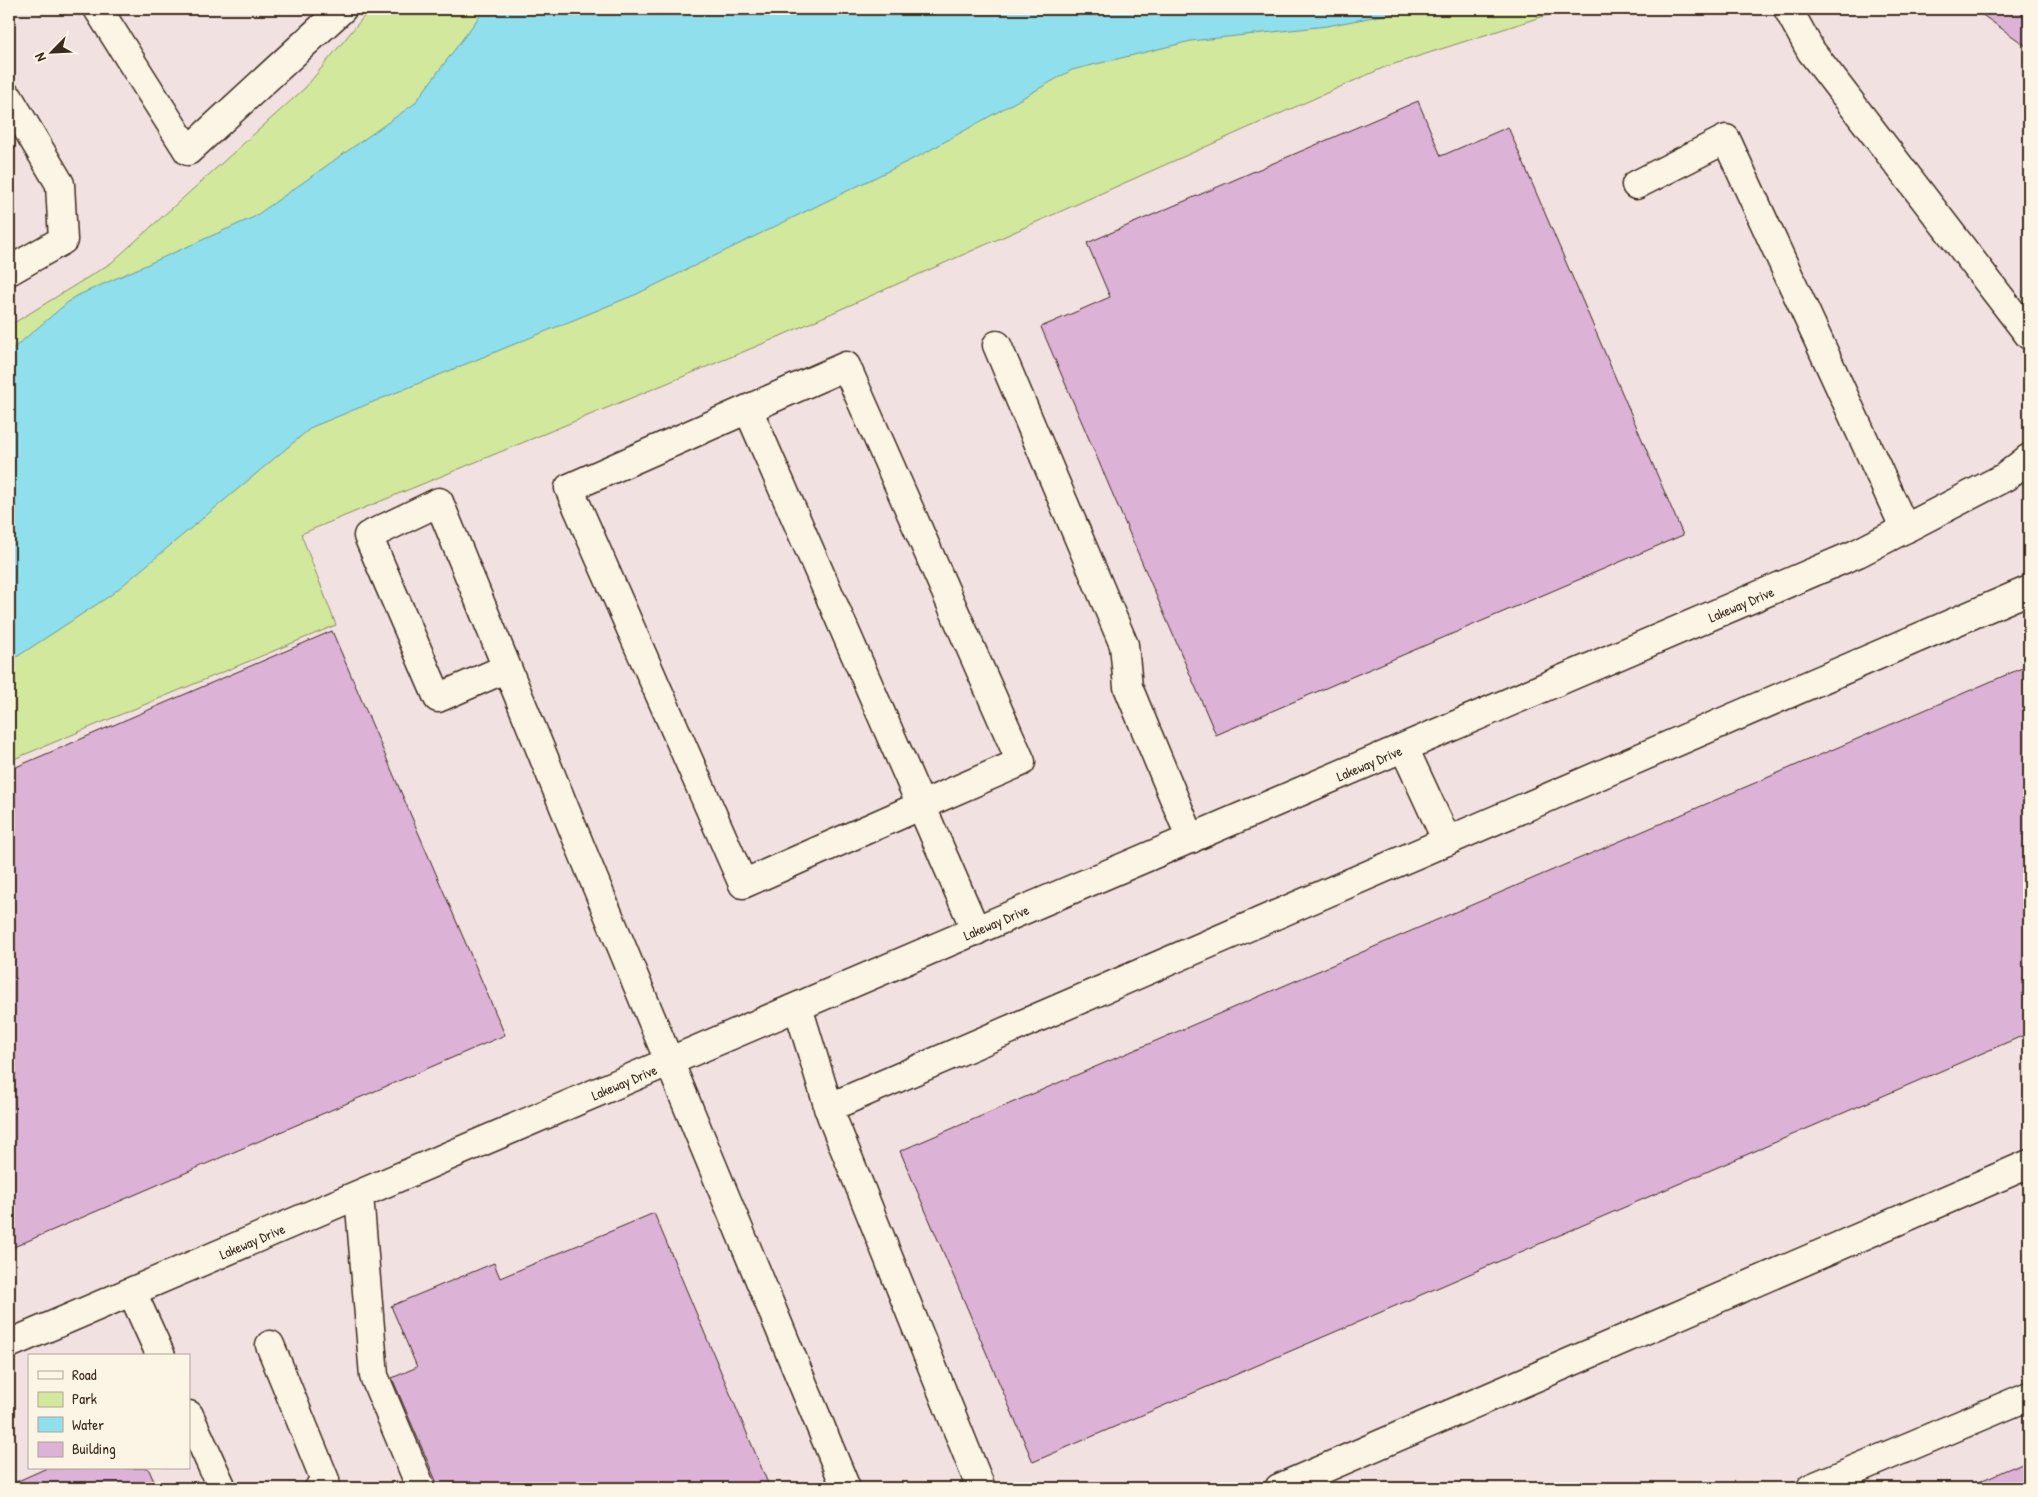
<svg xmlns="http://www.w3.org/2000/svg" width="2038" height="1497" viewBox="0 0 2038 1497" font-family="'Patrick Hand',sans-serif">
<style>
.built{fill:#f2e1e1;fill-rule:evenodd}
.green{fill:#d2e89d;stroke:#86895e}
.water{fill:#8fdfec;stroke:#6d979a}
.building{fill:#dcb2d7;stroke:#3b2a1e}
.lines{fill:none;stroke-linecap:round;stroke-linejoin:round}
.minor-casing{stroke:#3b2a1e;stroke-width:31}
.minor{stroke:#fcf5e5;stroke-width:28}
.labels{text-anchor:middle;dominant-baseline:central;stroke-width:4;stroke-linejoin:round;paint-order:stroke}
.street-label{font-size:14px;fill:#3b2a1e;stroke:#fcf5e5}
</style>
<rect width="100%" height="100%" fill="#fcf5e5"/>
<filter id="ink" filterUnits="userSpaceOnUse"><feTurbulence type="fractalNoise" baseFrequency=".02" numOctaves="2"/><feDisplacementMap in="SourceGraphic" scale="10" xChannelSelector="R" yChannelSelector="G"/><feConvolveMatrix kernelMatrix="1 2 1 2 8 2 1 2 1" color-interpolation-filters="sRGB"/></filter>
<g filter="url(#ink)">
<g class="built">
<path d="M9 9H370L305 88 111 263 9 326Z"/>
<path d="M1566 9H2029V1488H9V761L336 625 301 534 767 342 1385 67ZM29 1356H189V1468H29Z"/>
</g>
<path class="green" d="M370 9H1566L1385 67 767 342 301 534 336 625 9 761V326L111 263 305 88Z"/>
<path class="water" d="M485 9H1415L1327 26 1191 41 1072 70 923 154 637 294 312 427 111 595 9 662V352L74 297 254 217 414 104Z"/>
<g class="building">
<path d="M1974 9H2029V48Z"/>
<path d="M1418 101 1441 156 1508 127 1683 535 1216 735 1041 327 1110 297 1087 243Z"/>
<path d="M332 631 505 1035 9 1249V770Z"/>
<path d="M2029 665V1033L1033 1462 900 1151Z"/>
<path d="M654 1213 770 1488H439L392 1378 417 1367 391 1306 494 1263 500 1278Z"/>
<path d="M2029 1460V1488H1964Z"/>
<path d="M47 1468H148L157 1488H9V1485Z"/>
</g>
<g class="lines">
<g class="minor-casing">
<g id="minor">
<path d="M98 9 188 151 342 9"/>
<path d="M1788 9 1811 51 2029 335"/>
<path d="M9 98 60 184 63 240 9 271"/>
<path d="M1636 185 1726 139 1905 529"/>
<path d="M997 345 1124 645 1128 687 1191 839"/>
<path d="M748 409 846 366 1021 762C928 802 836 843 743 884L569 488 748 409 976 931"/>
<path d="M507 668 438 698 368 536 439 502C574 831 708 1160 846 1488"/>
<path d="M1404 748 1447 841"/>
<path d="M798 1007 831 1115 981 1488"/>
<path d="M828 1108 2029 590"/>
<path d="M359 1195 374 1376 421 1488"/>
<path d="M132 1292 161 1356"/>
<path d="M9 1344 1858 553 2005 477 2029 458"/>
<path d="M270 1345 325 1480 319 1488"/>
<path d="M189 1415 222 1488"/>
<path d="M1279 1488 2029 1164"/>
<path d="M1811 1488 2029 1396"/>
</g>
</g>
<use href="#minor" class="minor"/>
</g>
</g>
<g class="labels">
<g class="street-label">
<text transform="translate(1741 604) rotate(-23)">Lakeway Drive</text>
<text transform="translate(1369 763) rotate(-23)">Lakeway Drive</text>
<text transform="translate(996 922) rotate(-23)">Lakeway Drive</text>
<text transform="translate(624 1082) rotate(-23)">Lakeway Drive</text>
<text transform="translate(252 1241) rotate(-23)">Lakeway Drive</text>
</g>
</g>
<rect width="2038" height="1497" fill="none" stroke="#fcf5e5" stroke-width="30"/>
<rect x="15" y="15" width="2008" height="1467" fill="none" stroke="#3b2a1e" stroke-width="2" filter="url(#ink)"/>
<rect x="28" y="1354" width="162" height="115" fill="#fcf5e5" stroke="#afa495"/>
<rect x="38" y="1371" width="25" height="8" fill="#fcf5e5" stroke="#afa495"/>
<text x="72" y="1380" font-size="15" fill="#3b2a1e">Road</text>
<rect x="38" y="1392" width="25" height="15" fill="#d2e89d" stroke="#afa495"/>
<text x="72" y="1404" font-size="15" fill="#3b2a1e">Park</text>
<rect x="38" y="1417" width="25" height="15" fill="#8fdfec" stroke="#afa495"/>
<text x="72" y="1430" font-size="15" fill="#3b2a1e">Water</text>
<rect x="38" y="1442" width="25" height="15" fill="#dcb2d7" stroke="#afa495"/>
<text x="72" y="1454" font-size="15" fill="#3b2a1e">Building</text>
<g transform="translate(52 52) rotate(246)" stroke="#fcf5e5" stroke-width="4" paint-order="stroke">
<path d="M0-4L9 19L0 12L-9 19Z" fill="#3b2a1e"/>
<text y="-8" font-size="14" font-weight="bold" text-anchor="middle" fill="#3b2a1e">N</text>
</g>
</svg>
